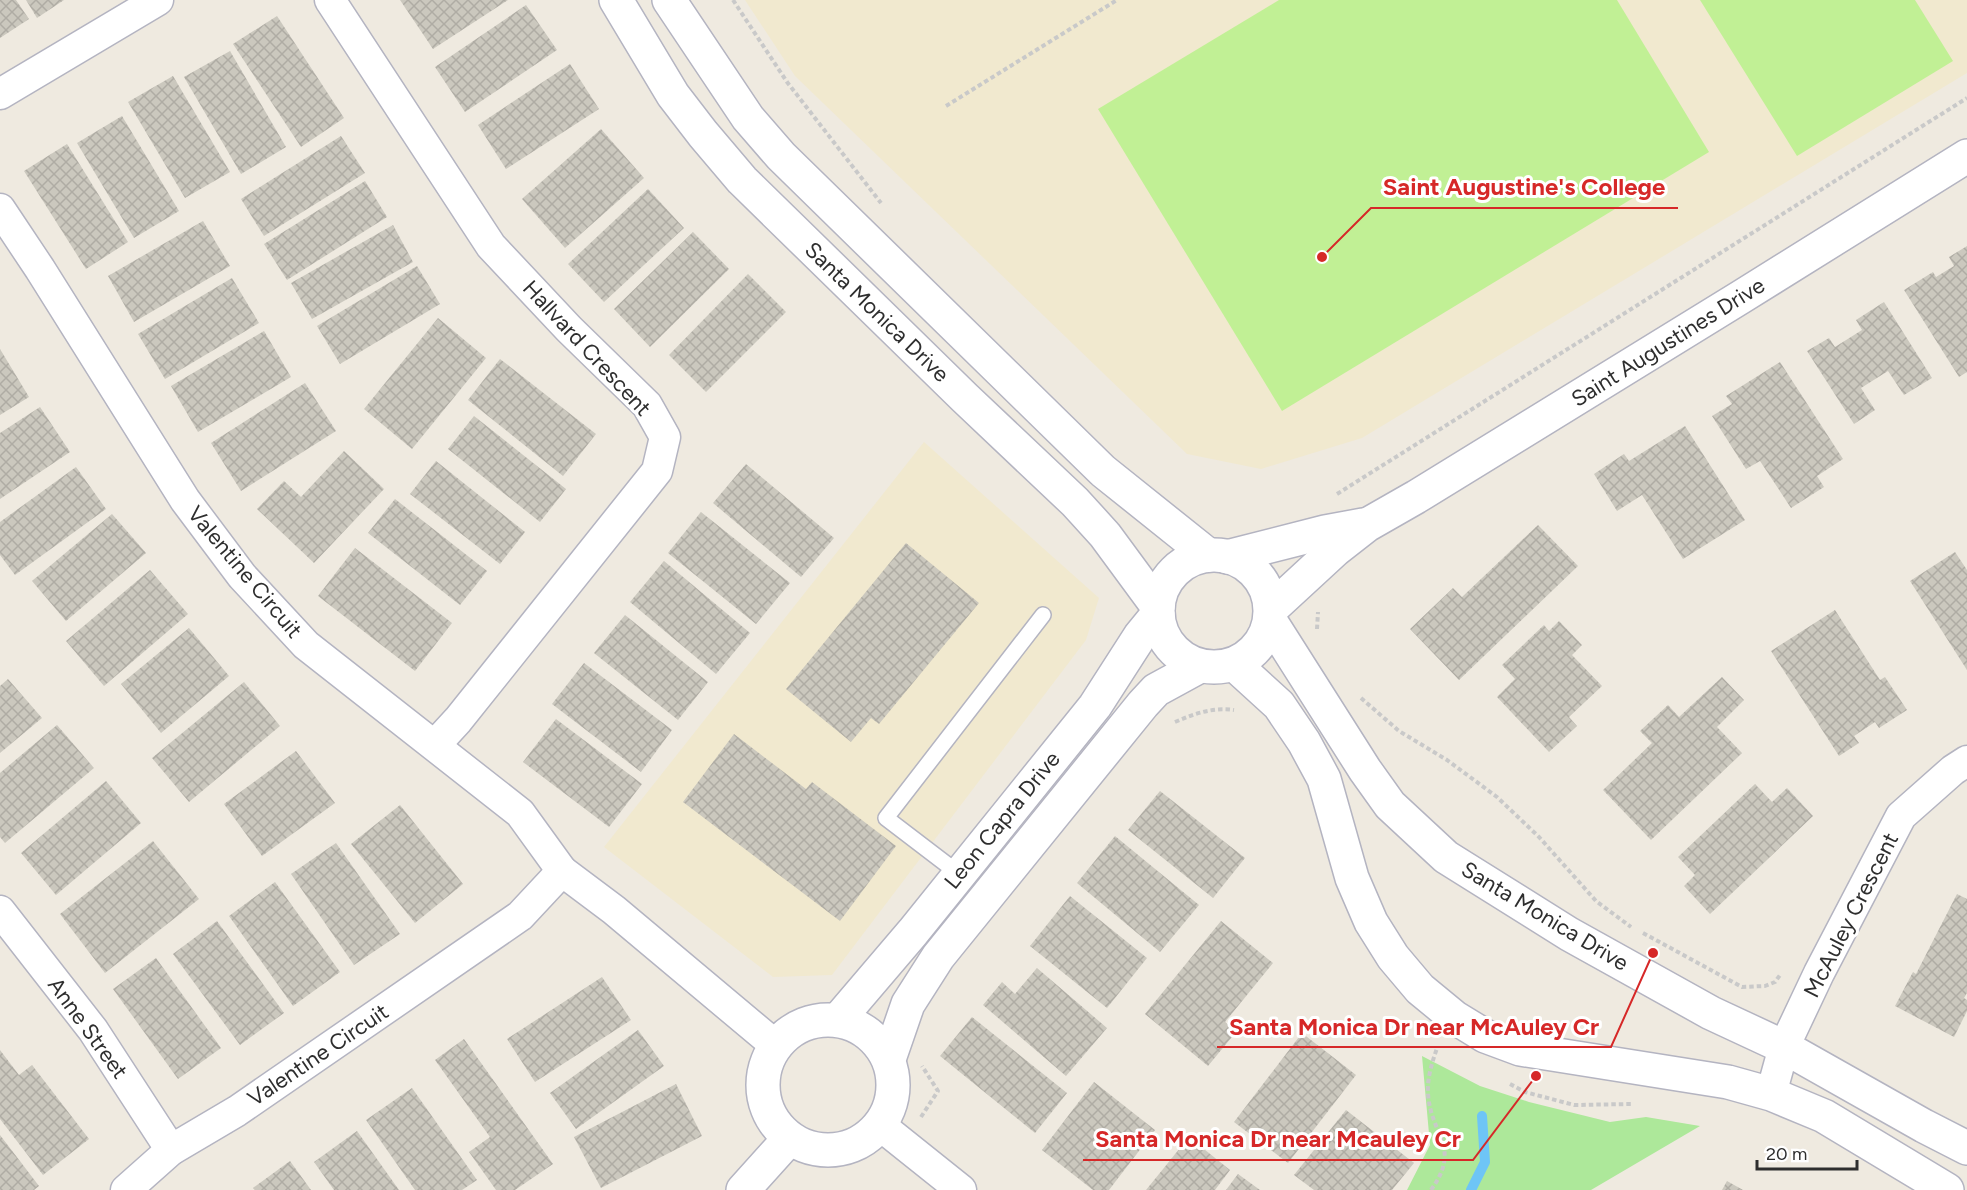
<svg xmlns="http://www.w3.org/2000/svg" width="1967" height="1190" viewBox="0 0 1967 1190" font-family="Figtree,sans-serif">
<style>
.education{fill:#f1e9cf}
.park{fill:#ade89a}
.pitch{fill:#c1f095}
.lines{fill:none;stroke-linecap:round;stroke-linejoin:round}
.stream{stroke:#6ec5f6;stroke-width:10}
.building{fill:url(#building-cross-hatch)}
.service-casing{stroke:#b4b4c1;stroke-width:18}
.minor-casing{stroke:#b4b4c1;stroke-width:33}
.tertiary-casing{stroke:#b4b4c1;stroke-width:36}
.path{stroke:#c9c9c9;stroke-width:4;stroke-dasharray:4.5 3;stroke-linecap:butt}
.service{stroke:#fff;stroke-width:15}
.minor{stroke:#fff;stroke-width:30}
.tertiary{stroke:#fff;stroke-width:33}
.labels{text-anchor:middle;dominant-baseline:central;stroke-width:6;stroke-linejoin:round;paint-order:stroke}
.street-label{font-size:22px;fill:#2e2e2e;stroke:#fff}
.leader{fill:none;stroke:#d62828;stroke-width:2}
.callout-dot{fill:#d62828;stroke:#fff;stroke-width:2}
.callout-label{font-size:24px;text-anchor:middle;font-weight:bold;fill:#d62828;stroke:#fff;stroke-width:6;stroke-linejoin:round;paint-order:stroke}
</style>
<defs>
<pattern id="building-cross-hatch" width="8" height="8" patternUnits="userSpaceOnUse" patternTransform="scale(1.5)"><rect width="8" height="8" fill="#cbc8be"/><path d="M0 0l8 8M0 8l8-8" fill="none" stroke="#afaca4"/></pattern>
</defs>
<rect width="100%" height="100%" fill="#efeae0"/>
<g class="education">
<path d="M745 0H1967V73L1362 438 1261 469 1187 454 795 76Z"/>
<path d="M924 442 1099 598 1086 640 832 975 773 977 604 847Z"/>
</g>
<path class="park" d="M1422 1056 1480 1086 1529 1102 1610 1122 1646 1117 1700 1126 1591 1190H1407L1430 1145Z"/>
<g class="pitch">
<path d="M1279 0H1617L1709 152 1282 411 1098 109Z"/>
<path d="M1700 0H1915L1953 61 1797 156Z"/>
</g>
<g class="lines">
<path class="stream" d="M1471 1190 1485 1162 1482 1116"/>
</g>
<g class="building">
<path d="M0 0H16L29 19 0 38Z"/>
<path d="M26 0H64L37 18Z"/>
<path d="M400 0H508L433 49Z"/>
<path d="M526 5 557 50 465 112 435 67Z"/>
<path d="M277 16 344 118 301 147 233 44Z"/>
<path d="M230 51 286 147 241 174 184 77Z"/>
<path d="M570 64 599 109 506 169 478 125Z"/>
<path d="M173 76 230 172 185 198 128 102Z"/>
<path d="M122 116 179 211 134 238 77 143Z"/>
<path d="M601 129 644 178 565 248 522 199Z"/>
<path d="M341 136 365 173 264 236 241 199Z"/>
<path d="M67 144 128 242 86 269 24 171Z"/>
<path d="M365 181 387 217 287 280 264 244Z"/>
<path d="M648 189 684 228 604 302 568 264Z"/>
<path d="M203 221 230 266 134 322 108 276Z"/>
<path d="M393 225 413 262 312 319 291 283Z"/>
<path d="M693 232 729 269 650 347 614 309Z"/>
<path d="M1967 246V372L1959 377 1904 290 1933 272 1936 277 1954 266 1949 257Z"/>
<path d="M417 266 440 304 340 364 317 326Z"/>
<path d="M748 274 786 312 706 392 669 355Z"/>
<path d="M232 278 259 323 165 379 138 334Z"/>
<path d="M1884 302 1932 378 1904 395 1888 371 1861 388 1875 410 1854 424 1807 351 1829 338 1835 347 1862 330 1856 320Z"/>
<path d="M438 318 486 358 412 449 364 409Z"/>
<path d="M264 331 291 377 198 432 171 386Z"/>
<path d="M0 349 29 397 0 415Z"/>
<path d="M500 359 596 434 563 476 468 400Z"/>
<path d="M1780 362 1843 459 1817 476 1824 487 1791 508 1760 461 1746 469 1712 416 1732 404 1726 396Z"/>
<path d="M305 383 336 431 241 491 211 443Z"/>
<path d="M40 407 70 452 0 499V433Z"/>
<path d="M474 416 566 489 540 522 448 449Z"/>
<path d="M1685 426 1745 520 1683 559 1642 495 1617 511 1594 474 1624 454 1629 461Z"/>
<path d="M344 451 384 489 314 563 257 509 284 481 301 497Z"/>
<path d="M436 461 525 532 500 564 410 494Z"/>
<path d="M746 464 834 538 801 577 713 503Z"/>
<path d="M76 467 106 509 15 575 0 555V522Z"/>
<path d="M395 499 487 571 460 605 368 533Z"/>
<path d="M701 512 790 583 756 624 668 553Z"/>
<path d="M112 514 146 553 66 621 32 581Z"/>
<path d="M1538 525 1578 566 1459 680 1410 629 1453 588 1462 597Z"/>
<path d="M906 543 979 603 879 724 871 718 851 742 786 689Z"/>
<path d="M355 548 452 623 415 671 318 596Z"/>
<path d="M1955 552 1967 570V670L1910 581Z"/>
<path d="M664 561 750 633 716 674 630 602Z"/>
<path d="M150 570 188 614 104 686 66 641Z"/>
<path d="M1835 610 1880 680 1885 677 1907 710 1879 728 1875 722 1854 736 1859 743 1839 756 1771 651Z"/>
<path d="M625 615 708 682 678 720 594 653Z"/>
<path d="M1559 621 1582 645 1572 655 1602 686 1569 717 1577 726 1549 752 1497 697 1515 679 1502 665 1544 625 1549 631Z"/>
<path d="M189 628 229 676 161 733 121 684Z"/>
<path d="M584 663 672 730 641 772 552 704Z"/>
<path d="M1722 677 1744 700 1717 727 1742 753 1651 840 1603 790 1652 743 1640 731 1668 705 1679 717Z"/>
<path d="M8 679 42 718 0 753V686Z"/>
<path d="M244 682 280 726 189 802 152 758Z"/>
<path d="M556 719 642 784 609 827 523 762Z"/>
<path d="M57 725 94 768 5 843 0 837V773Z"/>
<path d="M734 734 806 789 812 782 896 846 840 921 683 802Z"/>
<path d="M296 751 335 803 262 856 224 804Z"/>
<path d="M106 781 141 823 56 895 21 853Z"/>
<path d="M1755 784 1772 802 1787 788 1813 816 1710 914 1684 886 1695 875 1678 857Z"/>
<path d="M1160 791 1245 858 1213 898 1128 830Z"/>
<path d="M400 805 463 884 415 923 351 844Z"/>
<path d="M1115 836 1199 905 1160 952 1077 883Z"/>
<path d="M153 841 199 899 105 973 60 914Z"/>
<path d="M336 843 400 934 354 965 291 874Z"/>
<path d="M275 882 340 972 293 1006 229 916Z"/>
<path d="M1957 894 1967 899V993L1964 998 1967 1000V1011L1954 1037 1895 1006 1913 972 1916 974Z"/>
<path d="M1070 896 1147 958 1107 1008 1030 946Z"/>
<path d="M217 921 284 1013 240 1045 173 954Z"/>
<path d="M1221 921 1273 963 1225 1022 1236 1032 1208 1066 1145 1014Z"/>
<path d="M156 958 221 1048 178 1079 113 989Z"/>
<path d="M1037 968 1107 1028 1066 1076 983 1005 1002 982 1015 994Z"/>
<path d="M602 977 631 1020 535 1082 507 1039Z"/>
<path d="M972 1017 1067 1093 1035 1133 940 1056Z"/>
<path d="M638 1030 664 1066 576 1129 550 1093Z"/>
<path d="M1302 1033 1356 1075 1288 1163 1234 1122Z"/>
<path d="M464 1039 553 1164 515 1190H496L469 1152 490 1137 435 1060Z"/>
<path d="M0 1050 19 1075 32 1065 89 1139 43 1175 0 1119Z"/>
<path d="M1094 1082 1155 1130 1109 1190H1093L1042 1150Z"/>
<path d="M676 1084 702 1136 601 1188 574 1137Z"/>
<path d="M412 1088 477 1180 462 1190H415L366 1120Z"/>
<path d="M1346 1110 1414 1163 1392 1190H1314L1294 1175Z"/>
<path d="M357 1131 399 1190H334L314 1162Z"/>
<path d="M0 1135 39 1186 34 1190H0Z"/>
<path d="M1189 1137 1230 1170 1215 1190H1146Z"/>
<path d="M290 1161 311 1190H255L253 1188Z"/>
<path d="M1238 1174 1260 1190H1226Z"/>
<path d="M1727 1181 1743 1190H1722Z"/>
</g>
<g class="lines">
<g class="service-casing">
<path id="service" d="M958 873 886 818 1043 615"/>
</g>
<g class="minor-casing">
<g id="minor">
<path d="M330 0 491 246 569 329 647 405 665 437 657 471 458 720 435 745"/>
<path d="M0 94 158 0"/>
<path d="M0 209 40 269 185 500 242 576 306 645 520 813 562 871"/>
<path d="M0 911 93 1030 171 1150"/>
<path d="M1771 1094 1784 1047 1819 973 1901 816 1953 770 1967 761"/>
<path d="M881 1126 961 1190"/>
<path d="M126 1190 171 1150 237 1111 520 916 562 871 614 910 775 1045"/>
</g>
</g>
<g class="tertiary-casing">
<g id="tertiary">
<path d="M616 0 673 95 703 134 742 180 965 398 1075 502 1105 535 1158 607"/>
<path d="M669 0 748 118 781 156 1103 471 1208 555"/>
<circle cx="1214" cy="611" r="56"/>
<path d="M1227 557 1325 532 1363 525"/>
<path d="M1271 609 1335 550 1367 525 1416 497 1741 297 1967 156"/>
<path d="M1271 622 1365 770 1390 805 1446 857 1569 934 1711 1013 1784 1047 1924 1126 1967 1148"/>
<path d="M1234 664 1279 705 1304 742 1324 779 1352 878 1371 922 1393 957 1420 989 1454 1017 1485 1036 1520 1049 1728 1082 1771 1094 1824 1116 1947 1190"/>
<circle cx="828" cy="1085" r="65"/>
<path d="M838 1020 913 932 1095 706 1140 636 1158 614"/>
<path d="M889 1059 908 1004 938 957 1143 704 1156 690 1200 666"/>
<path d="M743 1190 789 1139"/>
</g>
</g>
<g class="path">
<path d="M733 0 787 82 881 203"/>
<path d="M946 106 1117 0"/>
<path d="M1337 494 1967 98"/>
<path d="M1317 629 1318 612"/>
<path d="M1361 698 1399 731 1447 760 1497 797 1539 837 1596 901 1631 927"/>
<path d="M1175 722C1194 714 1212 707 1234 710"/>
<path d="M1643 933 1742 987 1765 986 1775 982 1780 975"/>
<path d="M1510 1084 1525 1092 1574 1105 1633 1104"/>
<path d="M921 1117 938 1091 922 1066"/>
<path d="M1431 1190C1462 1147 1431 1136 1428 1094 1427 1078 1432 1063 1437 1048"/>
</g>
<use href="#service" class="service"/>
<use href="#minor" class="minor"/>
<use href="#tertiary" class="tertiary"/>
</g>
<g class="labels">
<g class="street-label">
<text transform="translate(877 312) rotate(44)">Santa Monica Drive</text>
<text transform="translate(1668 342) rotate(-32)">Saint Augustines Drive</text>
<text transform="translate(587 348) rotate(47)">Hallvard Crescent</text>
<text transform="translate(245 572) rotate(50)">Valentine Circuit</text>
<text transform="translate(1002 820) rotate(-51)">Leon Capra Drive</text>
<text transform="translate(1851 915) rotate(-63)">McAuley Crescent</text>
<text transform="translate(1545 916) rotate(31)">Santa Monica Drive</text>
<text transform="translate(88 1028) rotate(54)">Anne Street</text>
<text transform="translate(318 1055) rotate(-34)">Valentine Circuit</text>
</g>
</g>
<path class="leader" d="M1322 257L1371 208H1678M1653 953L1611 1047H1217M1536 1076L1473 1160H1083"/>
<g class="callout-dot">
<circle cx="1322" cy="257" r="6"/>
<circle cx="1653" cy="953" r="6"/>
<circle cx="1536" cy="1076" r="6"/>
</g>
<g class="callout-label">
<text x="1524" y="195">Saint Augustine's College</text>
<text x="1414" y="1035">Santa Monica Dr near McAuley Cr</text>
<text x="1278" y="1147">Santa Monica Dr near Mcauley Cr</text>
</g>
<path d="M1757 1160v9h100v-9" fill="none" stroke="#2e2e2e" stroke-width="3"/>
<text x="1766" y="1160" font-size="18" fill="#2e2e2e" stroke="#ffffff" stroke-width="4.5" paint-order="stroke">20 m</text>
</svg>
